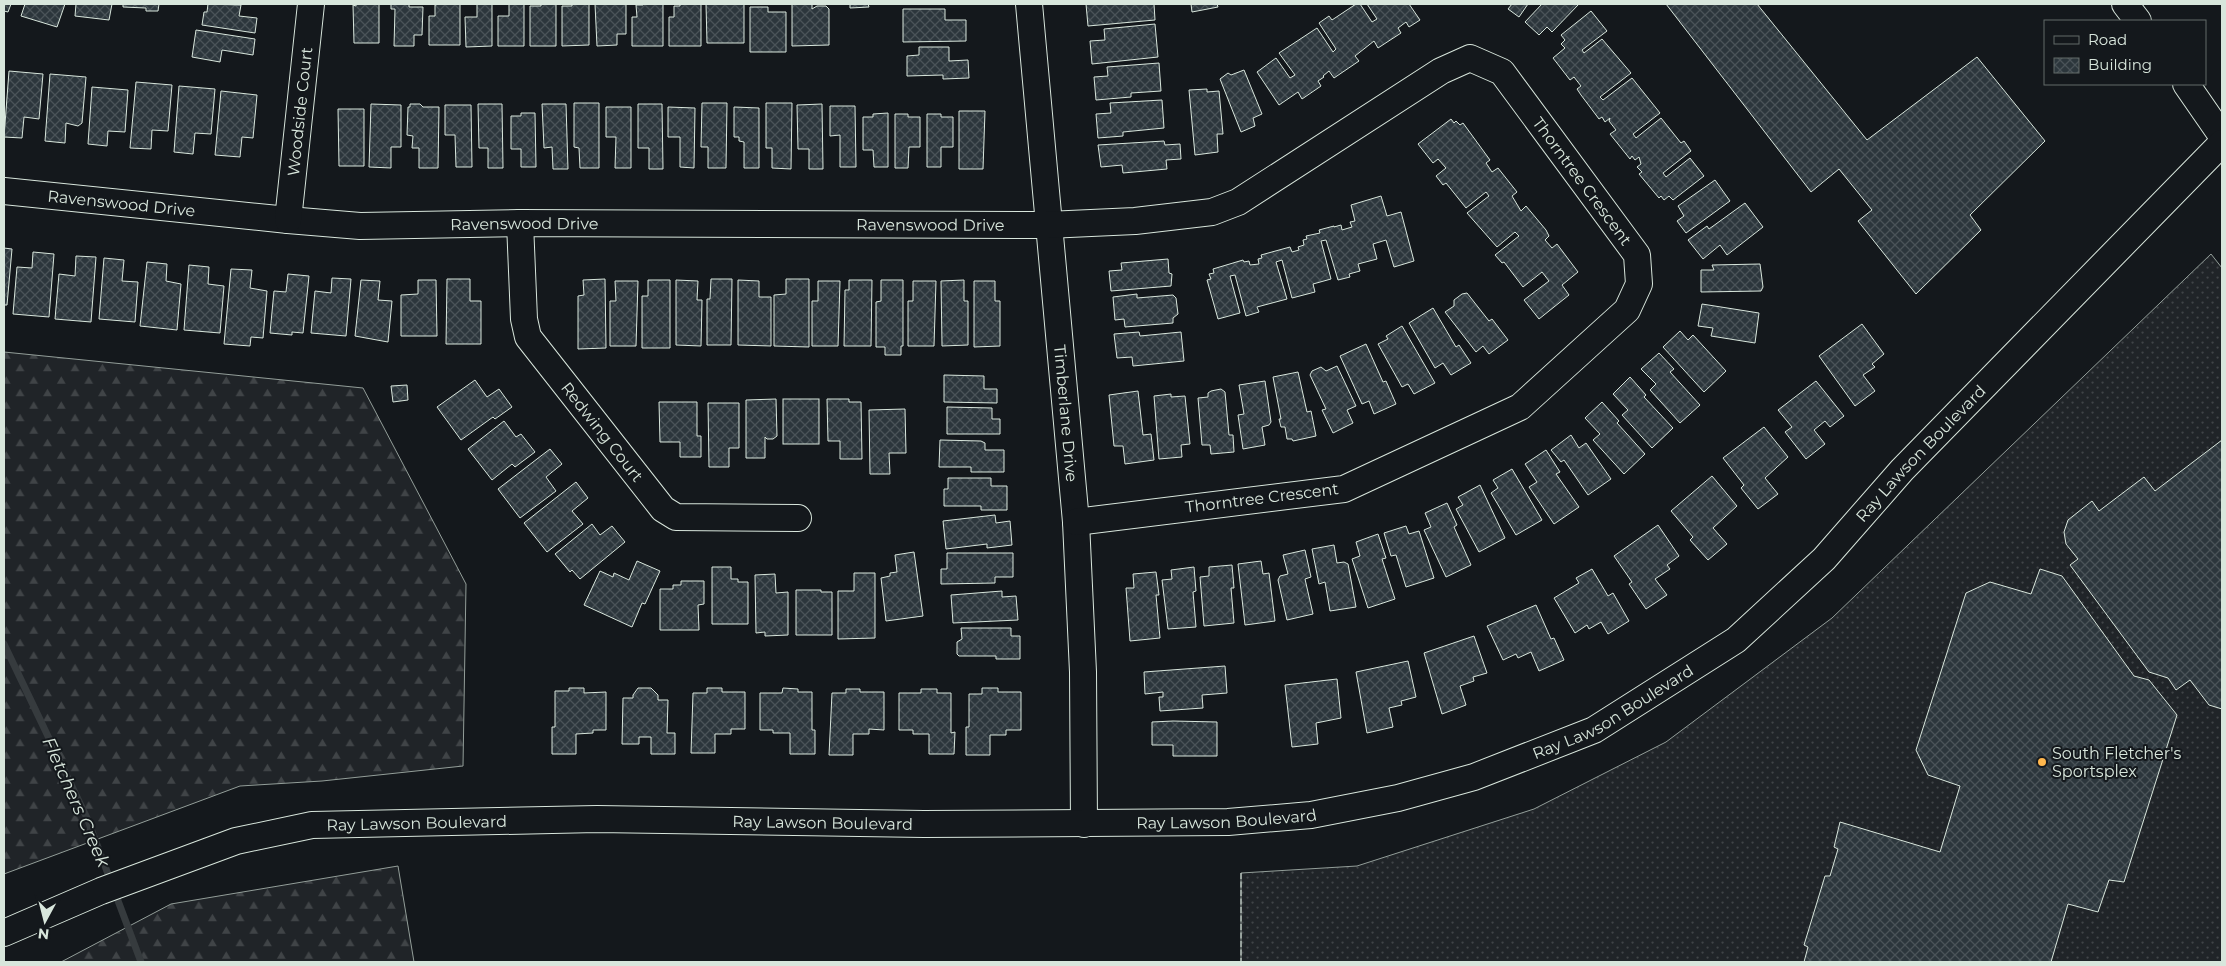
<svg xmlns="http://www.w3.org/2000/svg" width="2226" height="966" viewBox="0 0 2226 966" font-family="Montserrat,sans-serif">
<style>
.grass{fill:url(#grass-dots);stroke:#939e99}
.forest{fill:url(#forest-firs);stroke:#939e99}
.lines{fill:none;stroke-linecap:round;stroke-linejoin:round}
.stream{stroke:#363b3e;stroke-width:7}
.building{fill:url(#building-cross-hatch);stroke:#d8e6dc}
.minor-casing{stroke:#d8e6dc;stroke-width:28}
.minor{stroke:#14181c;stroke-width:26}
.fence{stroke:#d8e6dc;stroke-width:1;stroke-dasharray:6 2.5;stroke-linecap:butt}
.poi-dot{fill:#ffb74d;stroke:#14181c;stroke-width:2}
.labels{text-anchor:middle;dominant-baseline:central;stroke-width:4;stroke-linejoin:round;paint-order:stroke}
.street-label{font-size:16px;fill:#d8e6dc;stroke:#14181c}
.poi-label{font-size:16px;fill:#d8e6dc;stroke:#14181c;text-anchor:start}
.water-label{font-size:18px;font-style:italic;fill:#d8e6dc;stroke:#14181c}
</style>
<defs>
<pattern id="grass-dots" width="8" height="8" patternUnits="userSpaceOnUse" patternTransform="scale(1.25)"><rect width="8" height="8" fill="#202428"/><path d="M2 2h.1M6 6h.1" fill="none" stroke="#404447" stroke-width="1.8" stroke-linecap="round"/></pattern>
<pattern id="forest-firs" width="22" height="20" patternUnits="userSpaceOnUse" patternTransform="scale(1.25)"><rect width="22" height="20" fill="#202428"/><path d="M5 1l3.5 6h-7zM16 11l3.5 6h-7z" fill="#404447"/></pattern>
<pattern id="building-cross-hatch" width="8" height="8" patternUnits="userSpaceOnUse" patternTransform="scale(1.25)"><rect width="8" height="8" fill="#2c363c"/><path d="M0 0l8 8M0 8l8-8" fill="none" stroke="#4a5358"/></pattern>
</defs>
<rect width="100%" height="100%" fill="#14181c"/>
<path class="grass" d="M2211 254 2222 268V962H1241V873L1357 866 1534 809 1666 742 1832 618Z"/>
<g class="forest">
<path d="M4 352 363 388 466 584 463 766 322 781 240 786 4 874Z"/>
<path d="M398 866 414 962H61L171 904Z"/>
</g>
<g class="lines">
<path class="stream" d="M4 644 87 818 141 962"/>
</g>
<g class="building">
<path d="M4 4H11L8 12 4 11Z"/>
<path d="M25 4H65L57 27 21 16Z"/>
<path d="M76 4H112L109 20 75 16Z"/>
<path d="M123 4H159L158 11H146V8L123 7Z"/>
<path d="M208 4 241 5 239 16 257 18 255 33 202 25 204 12H207Z"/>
<path d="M356 4H379V43H354L353 5 356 6Z"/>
<path d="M391 4H409V7H423L422 35H414V46H394L395 9H391Z"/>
<path d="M440 4H460V45H429V16H435V5Z"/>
<path d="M477 4H492V46L466 47 465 17H477Z"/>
<path d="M509 4H524V46H498V16H509Z"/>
<path d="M541 4H556V46H530V6H541Z"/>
<path d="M572 4H589V45L562 46V6H572Z"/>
<path d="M595 4H626V34H617V45L597 46Z"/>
<path d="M643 4H663V46H632V17H637L636 5H643Z"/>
<path d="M680 4H701V46H669V17H674V6H680Z"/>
<path d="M706 4H744V43H707Z"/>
<path d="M792 4H812V9L817 6H826L829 9V45L792 46Z"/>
<path d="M850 4H868L869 7 850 8Z"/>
<path d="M1086 4H1154L1155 20 1088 26Z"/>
<path d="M1191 4H1217L1218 7 1192 12Z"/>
<path d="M1356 4H1360L1372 22 1377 19 1367 4H1409L1420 20 1409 27 1406 22 1398 28 1401 33 1378 48 1374 41 1355 56 1359 61 1334 78 1329 71 1323 76 1324 77 1318 81 1321 86 1302 99 1298 92 1279 105 1257 72 1276 58 1290 78 1295 75 1279 53 1317 28 1333 52 1336 49 1319 23 1329 16 1332 20Z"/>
<path d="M1512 4H1528L1519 17 1508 9Z"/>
<path d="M1542 4H1579L1552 32 1547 27 1539 35 1525 22Z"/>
<path d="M1666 4H1757L1867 140 1977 57 2045 141 1970 215 1981 230 1916 294 1858 221 1872 210 1839 169 1811 192Z"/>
<path d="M750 7H768V12H786V52H750Z"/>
<path d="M903 9H945V20H966V41L903 42Z"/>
<path d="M1591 11 1607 31 1582 50 1584 53 1602 39 1631 73 1600 97 1603 100 1632 78 1660 113 1633 134 1636 138 1661 118 1681 143 1684 141 1691 151 1663 173 1666 177 1690 158 1704 176 1673 200 1669 196 1664 200 1661 196 1659 198 1639 174 1642 172 1637 167 1641 164 1639 157 1635 160 1632 156 1630 159 1610 134 1616 130 1609 121 1610 118 1605 122 1602 117 1599 119 1581 95 1577 89 1581 86 1574 77 1570 80 1553 58 1565 48 1561 44 1565 40 1561 35Z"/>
<path d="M1155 24 1158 57 1092 64 1090 41 1105 40 1104 29Z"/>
<path d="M196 30 255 39 253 55 222 50 220 62 192 57Z"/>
<path d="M919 47H949V61L968 60 969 78 943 79V75L907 76V56L919 55Z"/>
<path d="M1159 63 1161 91 1131 93V97L1096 100 1094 77 1108 76 1107 67Z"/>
<path d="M1244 70 1262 114 1253 118 1255 126 1241 132 1220 79 1228 73 1231 75Z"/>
<path d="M9 71 43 74 39 119 24 117 22 138 4 137Z"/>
<path d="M50 74 86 77 82 123 78 126 66 123 65 143 45 141Z"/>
<path d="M136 82 172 85 168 131 152 130 151 149 130 148Z"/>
<path d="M179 86 215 89 211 134 195 133 193 154 174 152Z"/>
<path d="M92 87 128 90 125 132 108 131 107 146 88 144Z"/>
<path d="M1207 89V92L1219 91 1223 134H1217L1218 152 1195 155 1189 90Z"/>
<path d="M221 91 257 95 253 138 242 137 240 157 215 155Z"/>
<path d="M1162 100 1164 128 1123 132V136L1098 138 1096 114 1111 113 1110 103Z"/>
<path d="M574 103H599V168H580L579 148 574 147Z"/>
<path d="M702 103H727L726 168H708V147H701Z"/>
<path d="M766 103H792L791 169 772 168V148H766Z"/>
<path d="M371 104 401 105V147H391V168L369 167Z"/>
<path d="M410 104H420L423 107H439L438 168H419V148H412L413 136 407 135 408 107H410Z"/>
<path d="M478 104H502L503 168H488V148H479Z"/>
<path d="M542 104H566L568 169H553L552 147 544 148Z"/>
<path d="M638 104H662L663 169H649V148H638Z"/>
<path d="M822 104 823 169H809V149H798L797 105Z"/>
<path d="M445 105H471L472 167H456L455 135H445Z"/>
<path d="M830 106H855L856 167H840V135L830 136Z"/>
<path d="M606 107H631V168H615L616 137H606Z"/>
<path d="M668 107 695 108 694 168 680 167V137H668Z"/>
<path d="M734 107 759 108V168H744V142L739 141V137H734Z"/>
<path d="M338 109H364V166H339Z"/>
<path d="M959 111H985L983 169H959Z"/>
<path d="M521 113H535L536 167H521V149H511V116H521Z"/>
<path d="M888 113V167H874L873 150H863V117H873V114Z"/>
<path d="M895 114H908V117H920V147H909L908 168H895Z"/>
<path d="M927 114H941V117H953V147H941V167H927Z"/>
<path d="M1451 119 1454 123 1456 121 1460 125 1463 123 1490 160 1486 163 1492 172 1498 168 1517 192 1512 196 1521 211 1526 206 1546 230 1549 236 1545 240 1552 248 1557 244 1578 272 1562 285 1569 295 1539 319 1524 300 1549 281 1542 272 1523 287 1504 262 1502 263 1495 255 1519 236 1515 232 1497 247 1467 213 1489 196 1486 192 1466 208 1446 183 1443 185 1436 176 1446 168 1438 159 1433 163 1418 144Z"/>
<path d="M1164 141 1165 145 1180 144 1181 159 1166 160 1167 169 1123 173 1122 165 1101 167 1098 145Z"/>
<path d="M1715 180 1730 201 1686 233 1677 221 1684 216 1678 206Z"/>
<path d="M1381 196 1387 216 1401 212 1414 261 1394 267 1386 240 1373 244 1377 259 1358 264 1360 271 1349 274 1350 277 1338 280 1326 240 1321 241 1331 279 1313 284 1315 292 1292 298 1282 260 1276 262 1287 299 1257 307 1259 312 1246 316 1235 275 1230 276 1240 313 1218 319 1207 280 1211 279 1209 274 1214 273 1213 269 1243 260 1244 262 1249 261 1250 265 1259 264 1258 259 1262 258 1261 255 1290 247 1292 252 1299 250 1298 247 1304 245 1303 240 1307 239 1306 236 1320 233 1319 230 1334 226V227L1341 225 1342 230 1352 227 1350 222 1355 221 1351 205Z"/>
<path d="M1745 203 1763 227 1727 255 1720 245 1703 259 1688 240 1707 226 1709 229Z"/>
<path d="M4 248 12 249 7 305H4Z"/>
<path d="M33 252 54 254 49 317 13 314 17 267 32 268Z"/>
<path d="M76 256 96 257 91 322 55 319 59 274 75 276Z"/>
<path d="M104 258 124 260 122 281 138 282 135 322 99 319Z"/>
<path d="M1168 259 1169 273 1172 274 1171 286 1111 291 1109 271 1122 270 1121 263Z"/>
<path d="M147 262 167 264 166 281 181 284 177 330 140 326Z"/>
<path d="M1760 264 1763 287 1761 291 1701 292V270H1714L1712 265Z"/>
<path d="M189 265 209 267 208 284 224 286 220 333 184 330Z"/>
<path d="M231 269 252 270 250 288 267 291 263 338 251 337 250 346 224 344Z"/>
<path d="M288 274 309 276 303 333 292 332V335L270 333 274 291 286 292Z"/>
<path d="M332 278 351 279 346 336 311 333 315 291 331 293Z"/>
<path d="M447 279H470V301H481V344H446Z"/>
<path d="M605 279 606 348 578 349V296L584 295 583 280Z"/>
<path d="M711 279H732L731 345H707V299H710Z"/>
<path d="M786 279H809V347L774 346V295L786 294Z"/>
<path d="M361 280 380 281 378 300 392 301 388 342 355 336Z"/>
<path d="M418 280H436L437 336H401V295L418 294Z"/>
<path d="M648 280H670V348H642V296H648Z"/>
<path d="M676 280 698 281 697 300H702L701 346 676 345Z"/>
<path d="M738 280 759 281V297H771V346L738 345Z"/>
<path d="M849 280H872L871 346H844L845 290H849Z"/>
<path d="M881 280H903V346H901V355H885V347H876V302L881 301Z"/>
<path d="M964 280V301H968V345L942 346 941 281Z"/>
<path d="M615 281H638L636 346H610V301H616Z"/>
<path d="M818 281H840L838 346H812V301H818Z"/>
<path d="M913 281H936L934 346H908V301H913Z"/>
<path d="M974 281H995V301H1000V346L974 347Z"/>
<path d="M1467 293 1489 321 1492 319 1508 340 1489 354 1483 346 1476 352 1445 312 1454 306V300L1462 294Z"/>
<path d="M1137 294V298L1173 295 1176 298 1178 314 1173 318V323L1125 327 1124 319 1115 320 1113 297Z"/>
<path d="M1702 304 1759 313 1755 343 1711 336 1713 328 1698 326Z"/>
<path d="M1433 308 1456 347 1459 345 1471 363 1451 375 1443 363 1435 368 1409 323Z"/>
<path d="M1862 324 1884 354 1872 364 1875 367 1863 375 1875 391 1855 406 1819 356Z"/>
<path d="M1402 326 1435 383 1414 394 1408 384 1402 387 1378 344 1388 339 1386 336Z"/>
<path d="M1680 331 1688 340 1693 335 1726 371 1704 392 1663 347Z"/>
<path d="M1139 332 1140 336 1181 332 1184 361 1133 366 1132 357 1117 358 1114 334Z"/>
<path d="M1366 344 1383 382 1386 381 1396 404 1374 414 1369 401 1362 404 1340 356Z"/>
<path d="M1659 353 1674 369 1670 372 1700 405 1680 423 1650 390 1656 384 1641 369Z"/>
<path d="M1337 366 1356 406 1347 410 1353 423 1333 433 1322 410 1326 409 1310 375 1312 371 1321 367 1326 371Z"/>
<path d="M1298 372 1307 412 1311 411 1316 436 1293 441 1292 439H1287L1285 427H1281L1279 419H1281L1273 377Z"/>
<path d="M944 375 984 376V389H997V403L944 402Z"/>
<path d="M1630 377 1646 395 1644 397 1673 428 1652 448 1622 415 1628 410 1613 394Z"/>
<path d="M475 380 487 397 499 389 512 407 495 419 493 417 461 440 437 407Z"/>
<path d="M1265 381 1271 422 1269 425 1262 427 1265 445 1243 449 1238 415 1244 414 1239 385Z"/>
<path d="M1816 381 1844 416 1830 427 1825 421 1814 430 1825 444 1806 459 1785 432 1792 427 1778 410Z"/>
<path d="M407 385 408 400 393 402 391 386Z"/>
<path d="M1221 389 1225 392 1229 435H1233L1234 452 1211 454 1210 445H1202L1198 398 1208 397V393L1211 391Z"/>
<path d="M1138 391 1143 435 1151 434 1154 460 1125 464 1123 446H1114L1109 395Z"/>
<path d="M1171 394V397L1185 396 1190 444 1181 445 1182 457 1159 459 1154 396Z"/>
<path d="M776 399 777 436 773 439H767L765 437V458H746V400Z"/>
<rect x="783" y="399" width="36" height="45"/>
<path d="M827 399H849V402H861L862 459H840V441H828Z"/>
<path d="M659 402H697V436H701V457H680V442H660Z"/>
<path d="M1602 402 1619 421 1617 423 1645 454 1624 474 1593 440 1600 434 1585 418Z"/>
<path d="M708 403H739V448H729V467H709Z"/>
<path d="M947 407 992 408V419H1000V434H947Z"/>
<path d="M905 409 906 453H889L890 474H870L869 410Z"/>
<path d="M504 421 516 437 521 434 535 452 515 467 512 464 492 480 468 449Z"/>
<path d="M1764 427 1788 457 1765 478 1778 494 1758 509 1741 488 1744 485 1723 458Z"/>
<path d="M1571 435 1579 448 1586 443 1611 479 1588 495 1564 460 1561 462 1551 450Z"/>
<path d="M940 440 981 441 985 443V450H1004V472H971V467H939Z"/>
<path d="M2222 440V709L2209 705 2190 680 2176 690 2168 678 2149 672 2070 565 2078 559 2066 544 2064 532 2068 520 2092 501 2099 511 2144 477 2155 491Z"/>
<path d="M550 449 562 464 546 477 556 491 520 518 498 489Z"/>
<path d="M1546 450 1560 472 1556 474 1579 507 1554 524 1529 487 1537 482 1525 464Z"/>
<path d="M1512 469 1542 520 1516 535 1491 493 1498 488 1493 480Z"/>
<path d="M1712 476 1737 506 1713 528 1727 544 1708 560 1690 540 1693 537 1671 511Z"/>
<path d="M948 478H991V486H1007V510H981V506H944V489H948Z"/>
<path d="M576 482 588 498 572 511 583 524 547 552 524 523Z"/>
<path d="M1480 485 1505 538 1479 552 1456 509 1463 505 1458 497Z"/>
<path d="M1447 503 1457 525 1454 527 1471 565 1446 577 1424 530 1431 527 1425 513Z"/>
<path d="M995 515 996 523 1010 521 1012 545 987 548V544L946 549 943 521Z"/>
<path d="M592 524 600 535 612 526 625 542 580 579 572 570 570 572 555 554Z"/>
<path d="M1658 525 1679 556 1667 565 1670 569 1655 579 1667 595 1646 609 1629 584 1632 582 1614 556Z"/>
<path d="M1406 526 1409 534 1419 531 1434 578 1406 587 1396 555 1391 556 1384 533Z"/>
<path d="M1378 534 1386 558 1382 559 1395 599 1368 608 1352 559 1360 556 1356 542Z"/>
<path d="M1334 545 1337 563 1344 562 1348 564 1356 607 1330 611 1325 582 1319 584 1312 549Z"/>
<path d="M1305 550 1311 577 1305 579 1313 614 1287 620 1278 580 1280 576 1288 574 1283 555Z"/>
<path d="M914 552 923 616 886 621 881 578 890 576V573L897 572 895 555Z"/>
<path d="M947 553H1013V577H995V583L941 584V569H947Z"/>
<path d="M637 561 660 571 645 604 642 603 632 627 584 605 600 571 613 577 614 573 629 580Z"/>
<path d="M1261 561 1263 574 1269 573 1275 621 1245 625 1238 564Z"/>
<path d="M1232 565 1234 588H1231L1234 623 1204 626 1200 577 1209 576V567Z"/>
<path d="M712 567H731V579H738V582H748V624H712Z"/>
<path d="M1194 567 1196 591 1193 592 1196 627 1168 629 1162 580 1172 579 1171 570Z"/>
<path d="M1592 569 1608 596 1613 593 1629 621 1608 634 1601 622 1589 629 1587 625 1575 633 1554 598 1579 583 1576 578Z"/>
<path d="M2040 569 2062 576 2134 676 2149 680 2177 715 2124 882 2109 880 2098 912 2068 904 2051 962H1804L1808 947 1804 945 1825 876H1830L1838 849 1834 847 1840 822 1940 852 1960 786 1928 775 1916 750 1966 593 1990 582 2031 594Z"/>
<path d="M1156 572 1159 595H1156L1160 638 1130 641 1126 588H1134L1133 574Z"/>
<path d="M854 573H875V638L838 639V591H854Z"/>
<path d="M775 574 776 593 788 592V635L765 636V632L756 633 755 575Z"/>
<path d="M681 581H704V604L698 605 699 630H660V589H673V585H681Z"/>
<path d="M796 590H821V592H832V635H796Z"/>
<path d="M1002 591V597L1016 596 1018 620 953 623 951 595Z"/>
<path d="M1536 605 1551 639 1554 638 1564 660 1539 671 1531 652 1518 658 1516 654 1503 660 1487 626Z"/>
<path d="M961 628H1011V636H1020V659H996V656H959L957 654V642L962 639Z"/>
<path d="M1474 636 1487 673 1473 677 1474 681 1460 686 1466 705 1442 714 1424 653Z"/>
<path d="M1408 661 1416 697 1401 701 1402 705 1389 708 1393 727 1367 733 1356 672Z"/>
<path d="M1225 666 1227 693 1202 695 1203 708 1160 711 1159 697H1163V692L1145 694 1144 672Z"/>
<path d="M1337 679 1341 718 1316 723 1318 744 1292 747 1285 685Z"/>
<path d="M569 688H584V693L606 692V730H593V733L576 734V754H552V727H555V691H569Z"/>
<path d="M638 688H651L658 695V700H668L667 733H675V754H651V737H639V744H622L623 698H633V695Z"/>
<path d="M707 688H722V692H745V729H731V734H715V753H691L693 693H707Z"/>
<path d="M783 688 798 689V692H812V730H815V754H790V733H773V730H760V693H782Z"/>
<path d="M982 688H998V692H1021V730H1006V735H990V755H966V727H969V694H982Z"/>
<path d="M846 689H860V692H884V730L869 729V734H853V755H829L832 693H846Z"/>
<path d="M921 689H937V693H951V733L955 732 954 754H929V734H913V730H899V693H921Z"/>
<path d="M1173 721 1217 722V756H1173V745H1152V722Z"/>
</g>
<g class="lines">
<g class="minor-casing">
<g id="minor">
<path id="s1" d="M1029 4 1076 522 1083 672 1084 824"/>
<path d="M2125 4 2138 21"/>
<path d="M2186 84 2222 136"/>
<path id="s2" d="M4 191 288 220 360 226 520 223 1047 225 1135 221 1212 212 1238 202 1441 71 1470 58 1502 72 1637 255 1639 284 1627 310 1520 407 1344 489 1076 522"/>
<path id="s3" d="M288 220 311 4"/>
<path id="s4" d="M520 223 524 319 528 337 663 509 676 517 798 518"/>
<path id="s5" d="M4 933 101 891 236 841 312 825 597 819 924 824 1228 822 1311 815 1398 798 1474 777 1594 730 1736 640 1824 559 1902 470 2222 143"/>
</g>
</g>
<use href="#minor" class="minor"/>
<path class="fence" d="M1241 873V962"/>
</g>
<circle class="poi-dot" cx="2042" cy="762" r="5"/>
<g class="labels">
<g class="street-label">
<text stroke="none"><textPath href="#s3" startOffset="109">Woodside Court</textPath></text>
<text stroke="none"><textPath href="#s2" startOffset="1682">Thorntree Crescent</textPath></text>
<text stroke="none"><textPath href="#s2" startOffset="118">Ravenswood Drive</textPath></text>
<text stroke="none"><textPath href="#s2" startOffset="522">Ravenswood Drive</textPath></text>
<text stroke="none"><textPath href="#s2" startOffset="928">Ravenswood Drive</textPath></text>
<text stroke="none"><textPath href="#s1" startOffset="411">Timberlane Drive</textPath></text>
<text stroke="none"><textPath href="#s4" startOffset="235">Redwing Court</textPath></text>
<text stroke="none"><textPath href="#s5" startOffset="2054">Ray Lawson Boulevard</textPath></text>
<text transform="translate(1262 498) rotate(-7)">Thorntree Crescent</text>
<text stroke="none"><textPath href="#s5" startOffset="1648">Ray Lawson Boulevard</textPath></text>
<text stroke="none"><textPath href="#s5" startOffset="1242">Ray Lawson Boulevard</textPath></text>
<text stroke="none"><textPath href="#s5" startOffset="432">Ray Lawson Boulevard</textPath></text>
<text stroke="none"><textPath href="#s5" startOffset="838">Ray Lawson Boulevard</textPath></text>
</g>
<g class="poi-label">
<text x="2052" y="753">South Fletcher's<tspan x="2052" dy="18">Sportsplex</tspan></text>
</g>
<g class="water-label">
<text transform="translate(76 802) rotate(66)">Fletchers Creek</text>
</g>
</g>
<rect width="2226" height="966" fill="none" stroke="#d8e6dc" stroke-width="10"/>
<rect x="2044" y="20" width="162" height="65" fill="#14181c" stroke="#626a69"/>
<rect x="2054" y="36" width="25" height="8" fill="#14181c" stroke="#626a69"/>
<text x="2088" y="45" font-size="15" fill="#d8e6dc">Road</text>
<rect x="2054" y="58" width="25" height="15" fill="url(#building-cross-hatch)" stroke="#626a69"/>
<text x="2088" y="70" font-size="15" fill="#d8e6dc">Building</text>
<g transform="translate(45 921) rotate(187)" stroke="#14181c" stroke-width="4" paint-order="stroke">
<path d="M0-4L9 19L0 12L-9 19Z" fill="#d8e6dc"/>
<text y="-8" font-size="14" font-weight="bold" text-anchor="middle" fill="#d8e6dc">N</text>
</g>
</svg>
